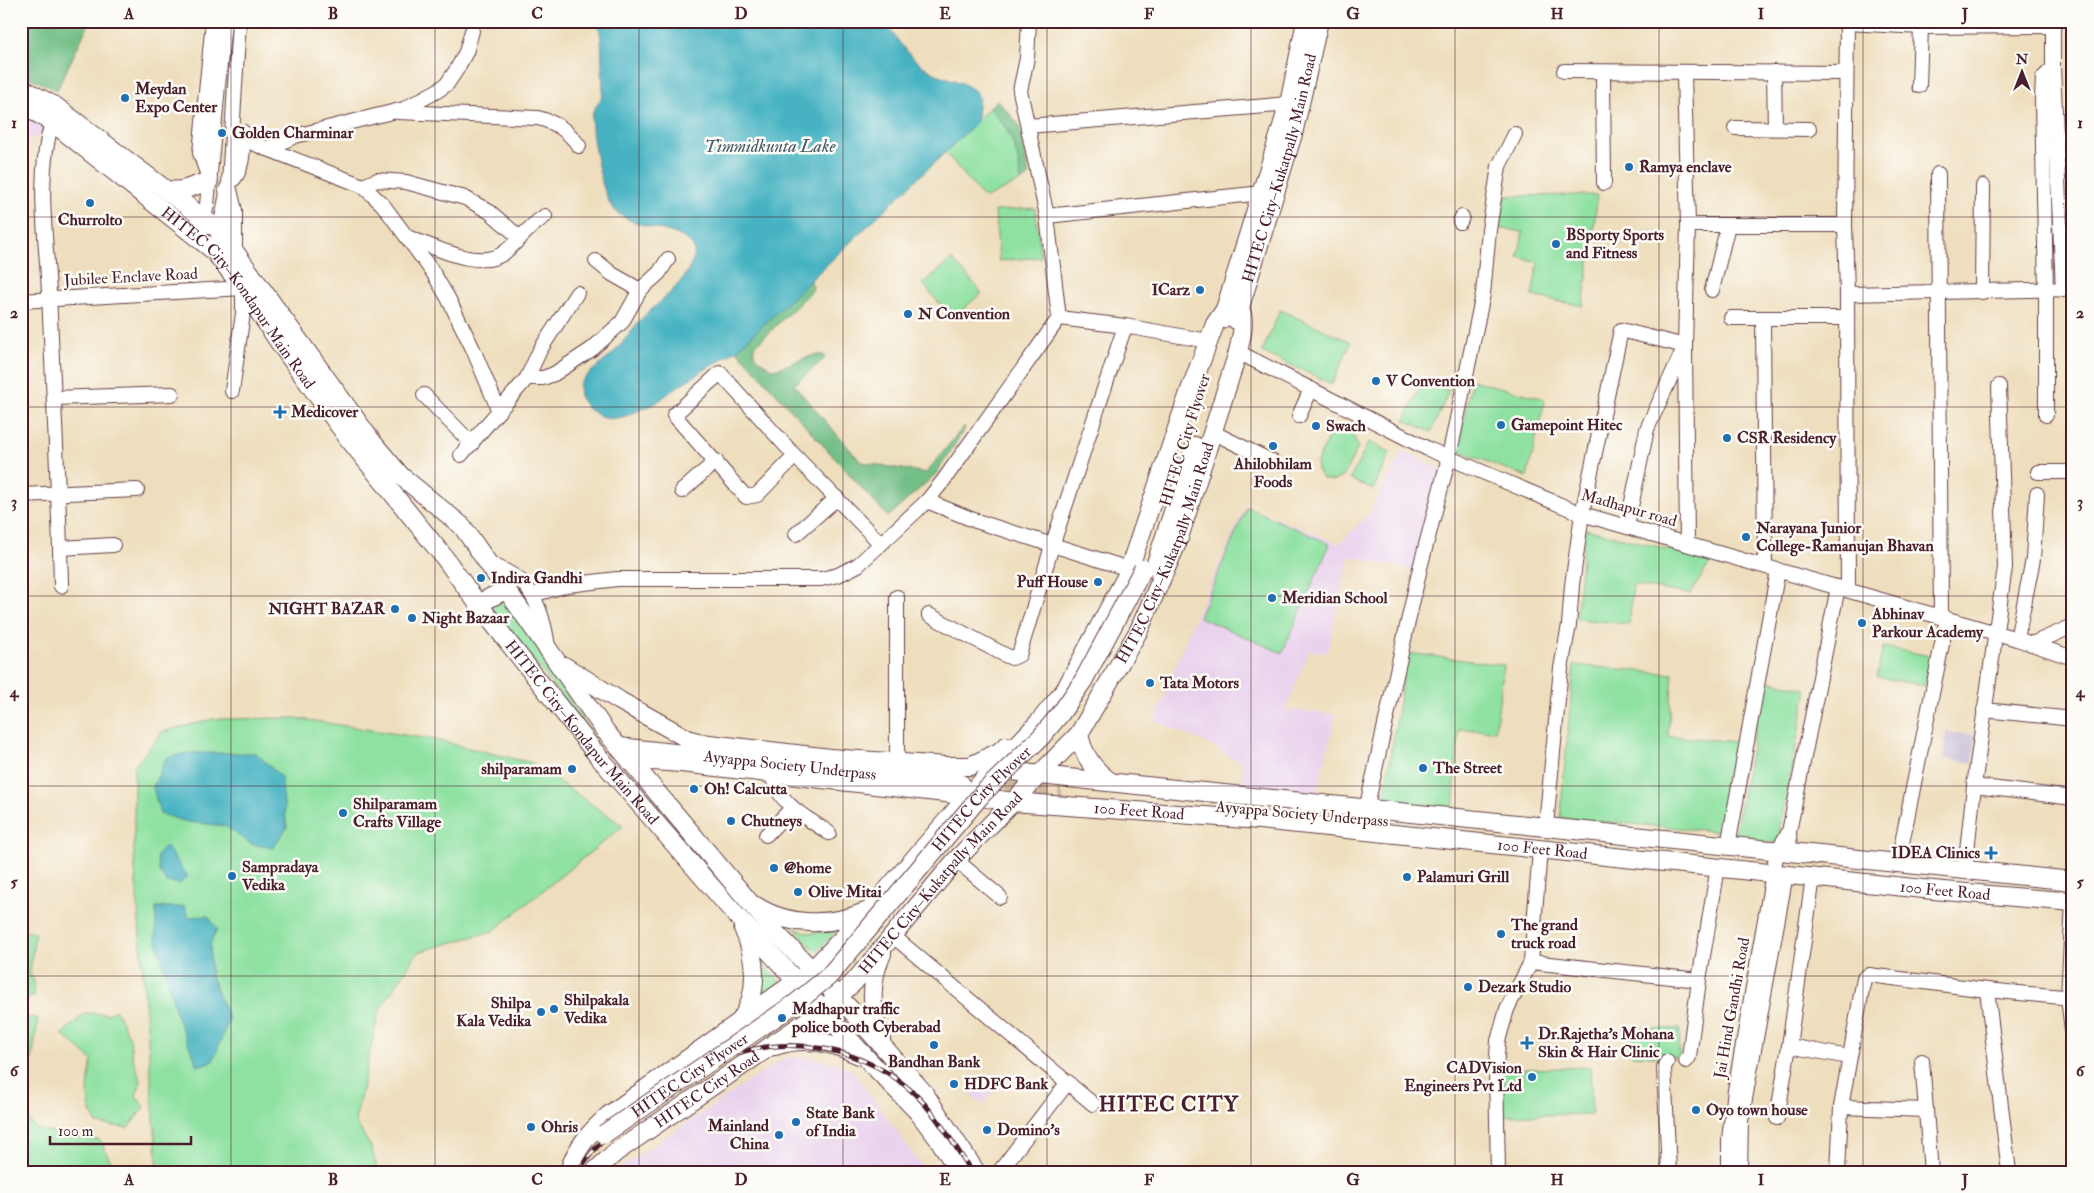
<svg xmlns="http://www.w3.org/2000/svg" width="2094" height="1193" viewBox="0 0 2094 1193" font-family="'IM FELL Double Pica',serif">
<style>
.built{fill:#e9d2ed}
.industrial{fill:#c9bfd7}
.green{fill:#8ee1a1;stroke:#6c8066}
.forest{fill:#72bf87;stroke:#5e6f59}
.water{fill:#46b3c2;stroke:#486976}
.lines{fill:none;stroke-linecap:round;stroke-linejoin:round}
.major-tunnel{stroke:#cdb8a0;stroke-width:18;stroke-dasharray:18 9;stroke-linecap:butt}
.minor-casing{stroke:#633c41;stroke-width:16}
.major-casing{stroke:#633c41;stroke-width:20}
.minor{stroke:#fff;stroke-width:14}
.major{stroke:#fff;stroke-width:18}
.rail-casing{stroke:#4a1f2b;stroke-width:5}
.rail{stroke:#fdfcf7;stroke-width:3;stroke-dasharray:9;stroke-linecap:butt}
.major-bridge-casing{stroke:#633c41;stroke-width:20;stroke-linecap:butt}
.major-bridge{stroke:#fff;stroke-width:18}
.grid{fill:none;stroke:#4a1f2b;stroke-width:1;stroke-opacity:0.55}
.poi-dot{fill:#1f6fb2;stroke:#fdfcf7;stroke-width:2}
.labels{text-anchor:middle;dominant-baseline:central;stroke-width:5;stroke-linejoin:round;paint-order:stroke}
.poi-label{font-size:16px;font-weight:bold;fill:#4a1f2b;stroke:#fdfcf7;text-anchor:start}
.street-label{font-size:16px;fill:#4a1f2b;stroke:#fdfcf7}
.water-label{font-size:18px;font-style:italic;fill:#485a67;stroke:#fdfcf7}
.district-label{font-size:21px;font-weight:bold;letter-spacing:1px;fill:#4a1f2b;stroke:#fdfcf7}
.neatline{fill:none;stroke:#4a1f2b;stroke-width:2}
.grid-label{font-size:16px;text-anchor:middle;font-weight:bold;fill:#4a1f2b}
</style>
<rect width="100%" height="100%" fill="#fdfcf7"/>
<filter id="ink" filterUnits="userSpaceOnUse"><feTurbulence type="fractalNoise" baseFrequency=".02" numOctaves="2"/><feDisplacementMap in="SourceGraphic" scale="10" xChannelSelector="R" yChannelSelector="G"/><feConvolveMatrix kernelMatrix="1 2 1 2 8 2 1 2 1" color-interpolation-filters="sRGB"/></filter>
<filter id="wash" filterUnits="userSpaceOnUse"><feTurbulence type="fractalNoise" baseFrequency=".0096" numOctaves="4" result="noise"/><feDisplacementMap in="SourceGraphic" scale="20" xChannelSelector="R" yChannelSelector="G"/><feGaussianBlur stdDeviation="1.12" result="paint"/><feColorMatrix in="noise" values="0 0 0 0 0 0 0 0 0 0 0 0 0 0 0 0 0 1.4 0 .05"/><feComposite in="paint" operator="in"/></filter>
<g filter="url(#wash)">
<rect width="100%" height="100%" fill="#eedebd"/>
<g class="built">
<path d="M21 116 36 122 46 134 21 142Z"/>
<path d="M1403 451 1442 469 1415 571 1349 556 1327 652 1309 651 1286 710 1336 714 1316 795 1244 787 1242 763 1206 743 1155 721 1191 626 1246 506 1339 544 1370 512Z"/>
<path d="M785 1057 810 1058 837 1063 854 1072 926 1172H614Z"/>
<path d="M980 1080 994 1090 984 1105 970 1094Z"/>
</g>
<path class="industrial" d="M1946 732 1976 735 1973 763 1943 758Z"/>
<g class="green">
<path d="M997 100 1019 125 1029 177 986 198 982 196 945 152Z"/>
<path d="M1598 195 1583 306 1532 296 1538 262 1518 257 1523 232 1498 228 1506 196Z"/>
<path d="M1035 208 1041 257 999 261 995 211Z"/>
<path d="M952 259 982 293 952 318 923 284Z"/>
<path d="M1280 310 1351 342 1332 384 1262 352Z"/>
<path d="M1423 380 1449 391 1431 432 1405 420Z"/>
<path d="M1472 380 1545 399 1527 477 1457 450Z"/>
<path d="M1338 431 1350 432 1355 439 1358 448 1343 476 1334 481 1323 479 1317 470V462L1329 436Z"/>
<path d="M1369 442 1390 452 1373 490 1350 479Z"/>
<path d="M1247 507 1330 544 1282 653 1199 617Z"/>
<path d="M1585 529 1712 560 1690 594 1633 585 1629 624 1576 619Z"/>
<path d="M505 595 591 734 489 604H499Z"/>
<path d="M1883 647 1930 656 1925 686 1877 677Z"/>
<path d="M1407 653 1504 665 1495 731 1459 729 1453 811 1383 804Z"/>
<path d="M1574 665 1673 674 1668 736 1739 742 1725 832 1560 818Z"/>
<path d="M1764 680 1807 689 1777 843 1734 839Z"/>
<path d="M295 718 436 740 532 763 623 826 493 931 418 952 379 1011 355 1121 371 1147 378 1172H158L134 855V767L162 732 213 719Z"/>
<path d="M794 928 810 933 837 931 816 952Z"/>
<path d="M21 932H35L30 973 34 981V996L21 1002Z"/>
<path d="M759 961 780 982 758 999Z"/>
<path d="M116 1010 130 1038 132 1056 141 1081 136 1096 144 1107 128 1128 97 1124C84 1103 88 1083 92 1060L62 1034 85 1013 107 1014Z"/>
<path d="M21 1012 23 1017 38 1018 32 1060H25L21 1058Z"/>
<path d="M1632 1028 1680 1029 1679 1057 1631 1055Z"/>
<path d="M1590 1067 1592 1114 1497 1116 1496 1070Z"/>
<path d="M21 1111 36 1129 68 1136 100 1140 116 1172H21Z"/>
</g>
<g class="forest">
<path d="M21 21H90L57 90 21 74Z"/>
<path d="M997 100 1019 125 1029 177 1021 181C1017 147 1012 134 990 108Z"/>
<path d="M810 280 813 286 812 291 754 347C752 358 764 363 772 369 790 367 806 353 824 355L825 358 794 385 861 462 926 473 964 426 965 428 936 474 888 517 737 350Z"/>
</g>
<g class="water">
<path d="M598 21H884C896 39 911 59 929 70 944 80 973 81 979 98L976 123 737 350 678 386 656 403 626 416 610 419 598 415 588 409 580 398 579 384C589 371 604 363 615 351 624 342 631 331 639 321 655 305 676 291 687 272 692 264 698 252 691 244 674 224 628 232 610 204 602 191 589 130 592 115 594 106 602 102 603 92L601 38Z"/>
<path d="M186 753H256L281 777 287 828 273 848 251 844 225 826 188 822 160 814 153 787 166 758Z"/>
<path d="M165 846C174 855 179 866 188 876L180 884 166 882 159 871 157 856Z"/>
<path d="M156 907H185L188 917 208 916 217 929 210 945 211 976 229 1019 213 1061 198 1066 178 1020 156 938Z"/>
</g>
</g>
<g filter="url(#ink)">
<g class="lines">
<path class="major-tunnel" d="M977 786 1061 794"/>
<g class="minor-casing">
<g id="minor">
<path d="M1847 21 1845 225 1847 294 1848 590"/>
<path d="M1847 23 1921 27 2053 26"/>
<path d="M2053 68 2063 290"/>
<path d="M1564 71 1846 73"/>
<path d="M1774 72 1775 128"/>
<path d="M1603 73 1604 183"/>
<path d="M1684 74 1688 225 1685 346 1687 543"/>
<path d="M1919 86 1921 27"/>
<path d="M398 112 538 118C557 123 567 130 579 146"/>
<path d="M52 122C36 175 46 237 49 292 53 390 59 488 61 586"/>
<path d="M1028 126 1289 104"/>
<path d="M1735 128 1809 129"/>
<path d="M242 139 363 186 383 205 432 271 448 298 473 349 499 411"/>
<path d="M266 149 295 136 404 109 437 91 447 84 457 69 466 52 472 31"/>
<path d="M1938 174 1941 617"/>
<path d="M208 176 200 153 213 21"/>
<path d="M231 182C244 171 243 148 243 132"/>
<path d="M363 186 377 180 406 182 465 198 490 212 519 237"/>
<path d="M1047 216 1262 193"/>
<path d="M1460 222 1462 217"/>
<path d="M1688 225H1845"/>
<path d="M407 237C433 246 481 272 505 252 520 240 529 226 545 216"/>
<path d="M218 238 229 183 239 21"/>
<path d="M199 239 207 205 224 21"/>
<path d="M596 261 612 274 640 290"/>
<path d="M1712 290 1728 225"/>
<path d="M1982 292 1983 186"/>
<path d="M1847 294 2073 289"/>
<path d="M21 301 243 288V313L232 391"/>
<path d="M1059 318 1125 326 1208 341"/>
<path d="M1731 318H1847"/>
<path d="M1763 318 1765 566"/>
<path d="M1238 352 1428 449 1582 514 2017 639 2073 658"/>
<path d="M527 378H543L554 374 592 349 622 322 640 290 659 273 668 259"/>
<path d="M424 395 472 444"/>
<path d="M54 398 172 394"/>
<path d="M2046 415V290L2042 100 2043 78 2053 68V26L2055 21"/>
<path d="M1299 416 1311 389"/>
<path d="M1212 432 1273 462"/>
<path d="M461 455 527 378 540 350 577 293"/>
<path d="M795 456 757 495 746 497 674 415 720 373 795 456 881 544"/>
<path d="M2038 472H2073"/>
<path d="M682 491 716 461"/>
<path d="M21 495 137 490"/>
<path d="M927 501 976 521 1129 569"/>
<path d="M796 534 837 498"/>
<path d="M60 548 113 545"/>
<path d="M488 562C498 568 514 574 522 582 539 599 545 625 548 647"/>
<path d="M532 595 568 585 617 579H821L838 575 858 565 927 501 943 481 1059 318 1047 216 1020 91 1027 58 1029 21"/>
<path d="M929 615 1005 655 1012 658 1019 655 1052 546 1125 326"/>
<path d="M2017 639 2033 559 2037 494"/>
<path d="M2032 644 2073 626"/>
<path d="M1984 710 2073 719"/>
<path d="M897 762V597"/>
<path d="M633 765 653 763 681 765 954 796"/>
<path d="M772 775C778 804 806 817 829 833"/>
<path d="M1974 786 2073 798"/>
<path d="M1366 810 1420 568 1449 457 1483 294 1489 230 1499 166 1515 134"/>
<path d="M1546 826 1561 668 1569 625 1572 585 1582 514 1621 330 1685 346 1647 429 1627 526"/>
<path d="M1789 832 1838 587"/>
<path d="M766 835 792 808"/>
<path d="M1728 846 1778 570"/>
<path d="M956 860 1000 897"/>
<path d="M1898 863 1947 619"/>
<path d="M1965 870 1974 786 2005 567 1999 386"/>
<path d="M2073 902 2068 998 2073 1038"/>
<path d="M892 935 1093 1104"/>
<path d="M1531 962 1699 980"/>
<path d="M1987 990 2009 1172"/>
<path d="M1789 1046 1849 1057"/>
<path d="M1686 1061 1689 1057 1699 980 1718 867"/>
<path d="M1922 1061 1931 1172"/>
<path d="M1667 1062 1664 1067 1669 1172"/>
<path d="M1841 1107 1926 1110"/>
<path d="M1777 1118 1789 1046 1813 877"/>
<path d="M999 1172 1068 1082"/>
<path d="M1498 1172 1496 1070 1498 1041 1507 1009 1531 962 1540 850"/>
<path d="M1729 1172V1139L1735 1090 1777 851 1789 832 1790 852"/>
<path d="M1740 1172 1741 1121 1786 874"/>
<path d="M1838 1172 1841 1107 1864 978 1869 975 1987 990 2073 998"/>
</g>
</g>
<g class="major-casing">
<g id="major">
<path d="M21 88 55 106 219 230 373 443 401 476 462 526 606 732 773 930 850 1009 924 1093 976 1172"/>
<path id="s1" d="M21 104 52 122 214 251 243 288 281 345 348 438 444 557 478 604 598 756 735 914 870 1062 918 1112 940 1141 959 1172"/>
<path d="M228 190 233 211V251"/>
<path d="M168 191 183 190 209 181"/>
<path d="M1222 319 1289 104 1306 21"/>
<path id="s2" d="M1236 320 1293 134 1319 21"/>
<path d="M1154 569 1195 446"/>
<path d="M478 604 507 589"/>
<path d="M564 666 620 701 688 739 701 743 830 758 946 766H970L999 752 1006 746"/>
<path d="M1079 734C1083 755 1093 770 1111 782"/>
<path id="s3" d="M619 747 961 784"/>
<path d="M994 768 1039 775 2073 881"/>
<path id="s4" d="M969 795 1012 802 1260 820 1933 890 2073 902"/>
<path d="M756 906C789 927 831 926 865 912"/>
<path d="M741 1020C760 992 756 957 743 928"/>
<path d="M881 1040C871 1012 869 981 882 954"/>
<path d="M775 1046C804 1036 833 1042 859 1055"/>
<path d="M569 1172C575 1148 592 1130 609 1115L812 970 869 911 969 795 1039 722 1065 690 1127 575 1189 393 1215 324 1226 308"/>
<path id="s5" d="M594 1172 616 1152 823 1010 854 982 956 860 1079 734 1139 630 1178 541 1238 352C1241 338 1246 322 1240 308"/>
</g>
</g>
<use href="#minor" class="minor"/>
<use href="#major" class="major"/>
<g class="rail-casing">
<path id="rail" d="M578 1172C599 1137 631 1116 664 1093 681 1081 699 1069 719 1060 784 1031 869 1047 919 1098 940 1120 955 1146 972 1172"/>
</g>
<use href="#rail" class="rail"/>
<g class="major-bridge-casing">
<g id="major-bridge">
<path id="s6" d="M604 1134 796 1003 829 976 982 794 1041 737 1061 713 1083 681 1143 569"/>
</g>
</g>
<use href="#major-bridge" class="major-bridge"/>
</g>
</g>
<path class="grid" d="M231 21V1172M435 21V1172M639 21V1172M843 21V1172M1047 21V1172M1251 21V1172M1455 21V1172M1659 21V1172M1863 21V1172M21 217H2073M21 407H2073M21 596H2073M21 786H2073M21 976H2073"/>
<g class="poi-dot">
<circle cx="125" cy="98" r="5"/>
<circle cx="222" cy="133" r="5"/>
<circle cx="1629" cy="167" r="5"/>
<circle cx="90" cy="203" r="5"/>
<circle cx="1556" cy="244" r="5"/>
<circle cx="1200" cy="290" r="5"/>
<circle cx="908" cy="314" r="5"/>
<circle cx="1376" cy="381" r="5"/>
<path d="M277.5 404.5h5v5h5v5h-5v5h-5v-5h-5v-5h5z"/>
<circle cx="1501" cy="425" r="5"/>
<circle cx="1316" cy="426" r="5"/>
<circle cx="1727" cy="438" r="5"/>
<circle cx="1273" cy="446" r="5"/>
<circle cx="1746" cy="537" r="5"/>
<circle cx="481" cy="578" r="5"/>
<circle cx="1098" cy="582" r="5"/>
<circle cx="1272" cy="598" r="5"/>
<circle cx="395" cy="609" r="5"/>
<circle cx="412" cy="618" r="5"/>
<circle cx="1862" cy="623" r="5"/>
<circle cx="1150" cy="683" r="5"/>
<circle cx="1423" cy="768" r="5"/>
<circle cx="572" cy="769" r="5"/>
<circle cx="694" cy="789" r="5"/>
<circle cx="343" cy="813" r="5"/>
<circle cx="731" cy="821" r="5"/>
<path d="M1988.5 845.5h5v5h5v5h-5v5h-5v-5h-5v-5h5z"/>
<circle cx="774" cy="868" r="5"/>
<circle cx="232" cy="876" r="5"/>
<circle cx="1407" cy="877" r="5"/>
<circle cx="798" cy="892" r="5"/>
<circle cx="1501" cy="934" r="5"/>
<circle cx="1468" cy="987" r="5"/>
<circle cx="554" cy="1009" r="5"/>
<circle cx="541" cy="1012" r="5"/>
<circle cx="782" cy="1018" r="5"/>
<path d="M1524.5 1035.5h5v5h5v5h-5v5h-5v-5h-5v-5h5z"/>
<circle cx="934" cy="1045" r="5"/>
<circle cx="1532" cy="1077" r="5"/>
<circle cx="954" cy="1084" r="5"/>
<circle cx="1696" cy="1110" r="5"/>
<circle cx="796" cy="1122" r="5"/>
<circle cx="531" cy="1127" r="5"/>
<circle cx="987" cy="1130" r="5"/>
<circle cx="779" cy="1135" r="5"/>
</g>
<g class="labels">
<g class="poi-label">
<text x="135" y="89">Meydan<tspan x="135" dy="18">Expo Center</tspan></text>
<text x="232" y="133">Golden Charminar</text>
<text x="1639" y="167">Ramya enclave</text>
<text x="90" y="220" text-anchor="middle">Churrolto</text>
<text x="1566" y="235">BSporty Sports<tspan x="1566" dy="18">and Fitness</tspan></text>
<text x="1190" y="290" text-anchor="end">ICarz</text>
<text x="918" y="314">N Convention</text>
<text x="1386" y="381">V Convention</text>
<text x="291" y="412">Medicover</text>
<text x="1511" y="425">Gamepoint Hitec</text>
<text x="1326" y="426">Swach</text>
<text x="1737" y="438">CSR Residency</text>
<text x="1273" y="464" text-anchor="middle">Ahilobhilam<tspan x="1273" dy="18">Foods</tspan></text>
<text x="1756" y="528">Narayana Junior<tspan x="1756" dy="18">College-Ramanujan Bhavan</tspan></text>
<text x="491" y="578">Indira Gandhi</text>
<text x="1088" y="582" text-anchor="end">Puff House</text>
<text x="1282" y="598">Meridian School</text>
<text x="385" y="609" text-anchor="end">NIGHT BAZAR</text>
<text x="1872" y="614">Abhinav<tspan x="1872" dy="18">Parkour Academy</tspan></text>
<text x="422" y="618">Night Bazaar</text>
<text x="1160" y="683">Tata Motors</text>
<text x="1433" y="768">The Street</text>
<text x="562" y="769" text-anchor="end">shilparamam</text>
<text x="704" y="789">Oh! Calcutta</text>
<text x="353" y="804">Shilparamam<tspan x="353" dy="18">Crafts Village</tspan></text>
<text x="741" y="821">Chutneys</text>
<text x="1980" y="853" text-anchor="end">IDEA Clinics</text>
<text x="242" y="867">Sampradaya<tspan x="242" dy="18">Vedika</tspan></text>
<text x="784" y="868">@home</text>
<text x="1417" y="877">Palamuri Grill</text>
<text x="808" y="892">Olive Mitai</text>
<text x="1511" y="925">The grand<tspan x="1511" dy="18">truck road</tspan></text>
<text x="1478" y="987">Dezark Studio</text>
<text x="564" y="1000">Shilpakala<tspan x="564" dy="18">Vedika</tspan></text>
<text x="531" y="1003" text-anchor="end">Shilpa<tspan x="531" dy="18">Kala Vedika</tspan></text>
<text x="792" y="1009">Madhapur traffic<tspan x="792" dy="18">police booth Cyberabad</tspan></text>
<text x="1538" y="1034">Dr.Rajetha's Mohana<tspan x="1538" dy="18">Skin &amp; Hair Clinic</tspan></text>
<text x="934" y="1062" text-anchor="middle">Bandhan Bank</text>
<text x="1522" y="1068" text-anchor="end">CADVision<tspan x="1522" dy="18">Engineers Pvt Ltd</tspan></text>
<text x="964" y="1084">HDFC Bank</text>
<text x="1706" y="1110">Oyo town house</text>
<text x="806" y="1113">State Bank<tspan x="806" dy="18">of India</tspan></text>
<text x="769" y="1126" text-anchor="end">Mainland<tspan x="769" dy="18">China</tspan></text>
<text x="541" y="1127">Ohris</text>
<text x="997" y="1130">Domino's</text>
</g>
<g class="street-label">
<text stroke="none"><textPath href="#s2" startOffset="158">HITEC City–Kukatpally Main Road</textPath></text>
<text transform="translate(131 277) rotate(-3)">Jubilee Enclave Road</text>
<text stroke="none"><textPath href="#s1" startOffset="294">HITEC City–Kondapur Main Road</textPath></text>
<text transform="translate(1185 440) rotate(-73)">HITEC City Flyover</text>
<text transform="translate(1629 508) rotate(16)">Madhapur road</text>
<text stroke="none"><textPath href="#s5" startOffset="859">HITEC City–Kukatpally Main Road</textPath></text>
<text stroke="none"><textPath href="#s1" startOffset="849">HITEC City–Kondapur Main Road</textPath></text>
<text stroke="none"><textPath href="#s3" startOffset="172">Ayyappa Society Underpass</textPath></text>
<text stroke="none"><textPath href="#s6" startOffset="509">HITEC City Flyover</textPath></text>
<text stroke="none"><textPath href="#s4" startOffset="171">100 Feet Road</textPath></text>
<text transform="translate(1302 814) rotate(5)">Ayyappa Society Underpass</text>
<text stroke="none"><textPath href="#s4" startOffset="576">100 Feet Road</textPath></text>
<text stroke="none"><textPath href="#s5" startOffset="454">HITEC City–Kukatpally Main Road</textPath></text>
<text stroke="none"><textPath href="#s4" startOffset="981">100 Feet Road</textPath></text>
<text transform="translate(1732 1008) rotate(-80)">Jai Hind Gandhi Road</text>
<text stroke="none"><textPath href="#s6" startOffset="104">HITEC City Flyover</textPath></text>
<text stroke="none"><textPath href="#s5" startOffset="140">HITEC City Road</textPath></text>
</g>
<g class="water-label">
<text x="770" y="146">Timmidkunta Lake</text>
</g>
<g class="district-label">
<text x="1169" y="1104">HITEC CITY</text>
</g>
</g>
<rect width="2094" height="1193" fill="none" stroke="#fdfcf7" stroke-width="55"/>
<g transform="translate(2022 72)" stroke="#fdfcf7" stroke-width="4" paint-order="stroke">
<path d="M0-4L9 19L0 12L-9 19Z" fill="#4a1f2b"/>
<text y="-8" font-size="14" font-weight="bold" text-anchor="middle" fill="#4a1f2b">N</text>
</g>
<path d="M50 1136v8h141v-8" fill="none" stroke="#4a1f2b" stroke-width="2.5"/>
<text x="58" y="1136" font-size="15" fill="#4a1f2b" stroke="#fdfcf7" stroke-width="4" paint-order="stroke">100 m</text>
<rect x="28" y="28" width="2038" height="1138" class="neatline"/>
<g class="grid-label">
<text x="129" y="19">A</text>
<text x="333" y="19">B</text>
<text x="537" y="19">C</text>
<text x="741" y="19">D</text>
<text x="945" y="19">E</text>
<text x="1149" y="19">F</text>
<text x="1353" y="19">G</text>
<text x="1557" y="19">H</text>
<text x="1761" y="19">I</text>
<text x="1965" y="19">J</text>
<text x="14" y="128">1</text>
<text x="2080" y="128">1</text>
<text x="14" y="318">2</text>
<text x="2080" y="318">2</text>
<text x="14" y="507">3</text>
<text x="2080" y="507">3</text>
<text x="14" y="697">4</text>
<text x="2080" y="697">4</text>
<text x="14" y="887">5</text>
<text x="2080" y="887">5</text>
<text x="14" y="1076">6</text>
<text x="2080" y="1076">6</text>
<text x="129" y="1185">A</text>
<text x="333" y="1185">B</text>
<text x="537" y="1185">C</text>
<text x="741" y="1185">D</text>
<text x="945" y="1185">E</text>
<text x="1149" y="1185">F</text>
<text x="1353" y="1185">G</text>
<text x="1557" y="1185">H</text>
<text x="1761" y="1185">I</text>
<text x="1965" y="1185">J</text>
</g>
</svg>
